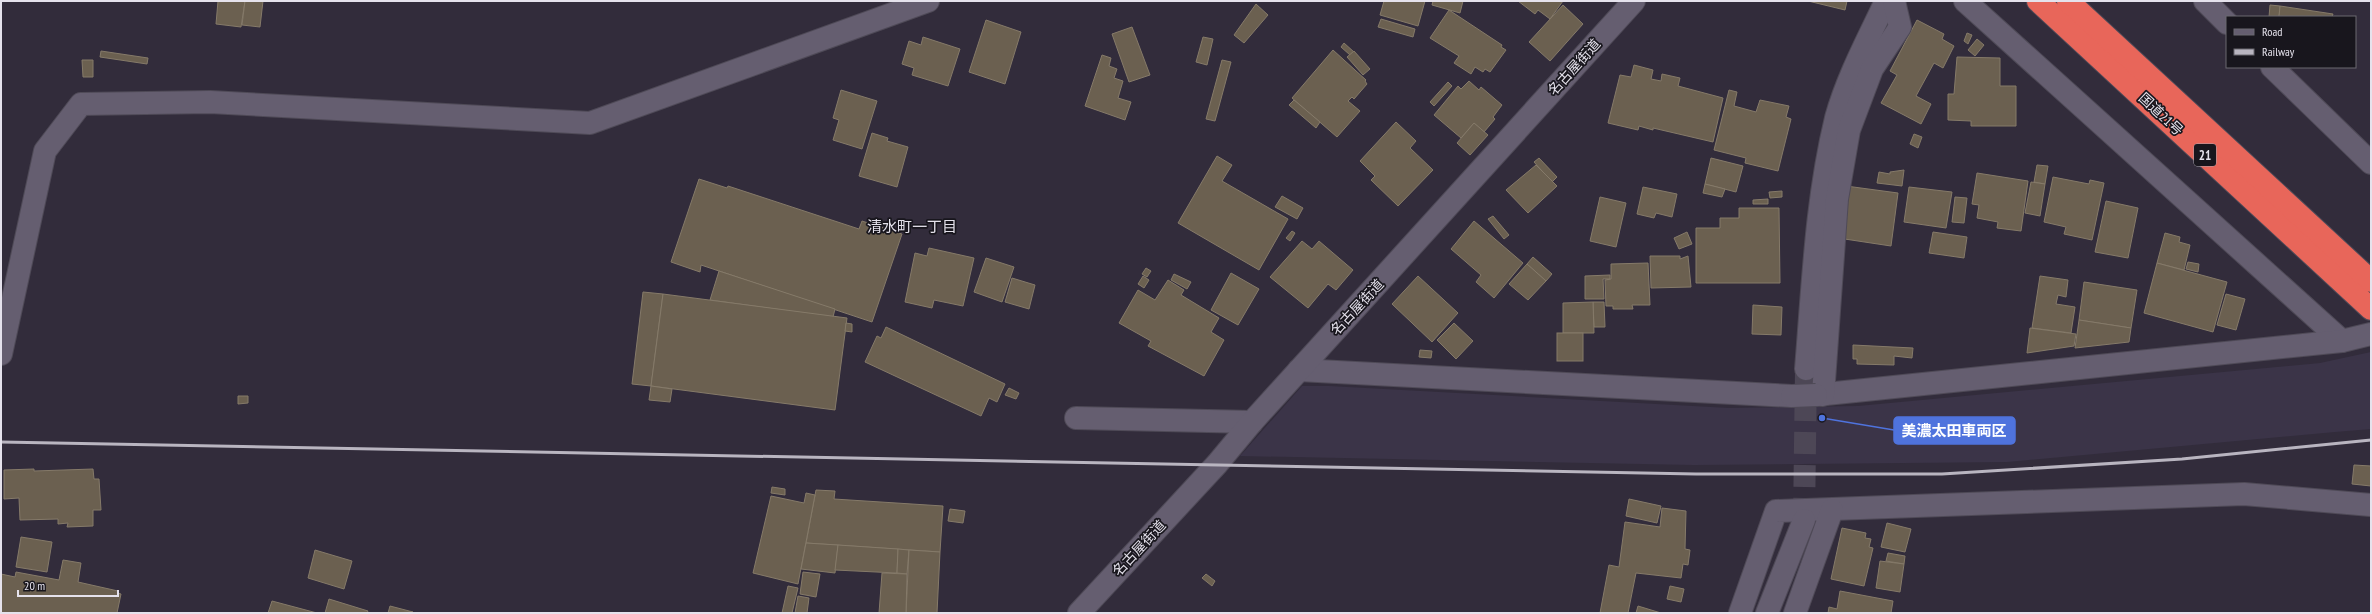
<svg xmlns="http://www.w3.org/2000/svg" width="2372" height="614" viewBox="0 0 2372 614" font-family="'PT Sans Narrow','Noto Sans JP',sans-serif">
<style>
.built{fill:#3b3448}
.building{fill:#6b6050;stroke:#857a69}
.lines{fill:none;stroke-linecap:round;stroke-linejoin:round}
.street-tunnel{stroke:#4d4756;stroke-width:22;stroke-dasharray:22 11;stroke-linecap:butt}
.street-casing{stroke:#4f4a57;stroke-width:24}
.highway-casing{stroke:#4f4a57;stroke-width:24}
.street{stroke:#655e70;stroke-width:22}
.highway{stroke:#e8665a;stroke-width:22}
.rail{stroke:#b9b5c0;stroke-width:3}
.street-bridge-casing{stroke:#4f4a57;stroke-width:24;stroke-linecap:butt}
.street-bridge{stroke:#655e70;stroke-width:22}
.labels{text-anchor:middle;dominant-baseline:central;stroke-width:3.5;stroke-linejoin:round;paint-order:stroke}
.shield{fill:#18161d;stroke:#a8a5ae;stroke-width:1}
.shield-label{font-size:13px;font-weight:bold;fill:#e5e2ec}
.street-label{font-size:14px;fill:#e5e2ec;stroke:#18161d}
.neighbourhood-label{font-size:15px;fill:#e5e2ec;stroke:#18161d}
.leader{fill:none;stroke:#4f73dd;stroke-width:1.5}
.callout-dot{fill:#4f73dd;stroke:#18161d;stroke-width:1.5}
.callout{fill:#4f73dd;stroke:#4f73dd;stroke-width:1.5}
.callout-label{font-size:15px;text-anchor:middle;font-weight:bold;fill:#fff}
</style>
<rect width="100%" height="100%" fill="#322c3b"/>
<path class="built" d="M2371 352V429L2335 432 2007 462 1694 465 1240 456 1302 386H1329L1729 408 1858 406 2320 363Z"/>
<g class="building">
<path d="M218 1H245L241 27 216 24Z"/>
<path d="M245 1H263L260 27 242 25Z"/>
<path d="M1384 1H1425L1418 26 1380 15Z"/>
<path d="M1433 1H1463L1460 13 1432 5Z"/>
<path d="M1518 1H1563L1550 19 1538 10 1535 14Z"/>
<path d="M1808 1H1847L1845 10Z"/>
<path d="M1256 4 1268 15 1244 43 1234 35Z"/>
<path d="M1563 5 1583 24 1550 61 1529 42Z"/>
<path d="M2270 5 2280 6 2279 17H2269Z"/>
<path d="M2280 6 2333 14 2332 17H2279Z"/>
<path d="M1449 10 1502 45 1501 47 1506 50 1490 72 1485 69 1483 72 1475 67 1471 74 1454 63 1459 56 1430 38Z"/>
<path d="M1381 19 1415 29 1413 37 1378 27Z"/>
<path d="M986 20 1021 32 1005 84 969 72Z"/>
<path d="M1917 20 1944 34 1942 39 1954 46 1943 68 1934 63 1916 96 1931 104 1921 124 1881 103 1897 75 1890 71Z"/>
<path d="M1132 27 1150 75 1129 82 1112 34Z"/>
<path d="M1967 33 1972 35 1968 44 1964 41Z"/>
<path d="M923 37 960 49 948 86 912 75 914 68 902 64 909 41 921 45Z"/>
<path d="M1203 37 1213 39 1207 65 1196 62Z"/>
<path d="M1977 39 1984 45 1975 56 1968 50Z"/>
<path d="M1344 43 1354 52 1350 55 1341 47Z"/>
<path d="M1333 50 1366 80 1365 81 1367 84 1354 99 1352 97 1348 101 1360 111 1337 137 1292 98Z"/>
<path d="M101 51 148 58 147 64 100 57Z"/>
<path d="M1354 51 1370 69 1363 75 1347 57Z"/>
<path d="M1102 55 1111 58 1109 66 1117 69 1114 78 1123 81 1118 98 1131 102 1125 120 1085 106Z"/>
<path d="M1957 57 2000 58V86H2016V126H1971V121L1948 120V94H1954Z"/>
<path d="M82 60H93V77H83Z"/>
<path d="M1222 60 1231 62 1215 121 1206 119Z"/>
<path d="M1634 65 1653 70 1651 79 1661 81 1662 74 1680 78 1678 86 1723 98 1713 142 1653 128V130L1639 126 1638 130 1608 123 1620 75 1631 77Z"/>
<path d="M1469 81 1479 90 1481 87 1502 105 1493 117 1495 119 1484 132 1474 123 1461 138 1434 115 1458 86 1461 89Z"/>
<path d="M1448 82 1452 86 1434 106 1430 102Z"/>
<path d="M841 90 877 101 862 149 833 140 839 120 833 118Z"/>
<path d="M1729 90 1737 92 1734 106 1756 112 1760 100 1789 106 1786 117 1791 119 1778 171 1745 163 1746 158 1714 150Z"/>
<path d="M1294 100 1320 122 1316 128 1289 105Z"/>
<path d="M1396 122 1416 141 1410 148 1433 170 1398 206 1371 180 1375 176 1360 161Z"/>
<path d="M1474 123 1488 135 1470 155 1457 143Z"/>
<path d="M872 133 888 138 887 141 908 147 897 187 859 176Z"/>
<path d="M1914 134 1922 137 1918 148 1910 144Z"/>
<path d="M1217 156 1232 165 1222 181 1288 219 1259 270 1178 223Z"/>
<path d="M1539 158 1557 177 1552 182 1534 162Z"/>
<path d="M1711 158 1743 166 1736 192 1705 184Z"/>
<path d="M1536 165 1557 186 1528 213 1506 190Z"/>
<path d="M2037 165 2048 166 2045 184 2034 182Z"/>
<path d="M1904 170 1902 186 1877 183 1879 172 1890 174V172Z"/>
<path d="M1977 173 2028 181 2021 231 1997 228 1998 222 1977 218 1979 205 1972 204Z"/>
<path d="M2053 177 2089 184 2090 180 2104 183 2092 240 2064 234 2066 227 2044 222Z"/>
<path d="M699 179 727 188 728 186 859 229 862 221 902 234 872 322 701 265 700 272 671 262Z"/>
<path d="M2031 182 2045 184 2040 216 2025 213Z"/>
<path d="M1705 184 1725 189 1722 197 1703 193Z"/>
<path d="M1846 186 1898 193 1891 246 1838 238Z"/>
<path d="M1643 187 1677 194 1672 217 1656 213 1654 218 1637 214Z"/>
<path d="M1909 187 1952 192 1946 228 1904 222Z"/>
<path d="M1782 191V197L1770 198 1769 192Z"/>
<path d="M1282 196 1303 208 1297 219 1275 207Z"/>
<path d="M1600 197 1626 203 1616 247 1590 241Z"/>
<path d="M1955 197 1967 198 1964 223 1952 222Z"/>
<path d="M1768 199V204H1753V200Z"/>
<path d="M2106 201 2138 208 2128 258 2095 252Z"/>
<path d="M1739 208H1779L1780 283H1696V228H1720V218H1739Z"/>
<path d="M1493 216 1509 235 1504 239 1488 219Z"/>
<path d="M1474 221 1523 263 1494 298 1476 282 1481 275 1451 249Z"/>
<path d="M1292 231 1295 233 1290 241 1286 238Z"/>
<path d="M1687 232 1692 244 1679 249 1674 238Z"/>
<path d="M1933 232 1967 237 1964 258 1929 253Z"/>
<path d="M2165 233 2180 237 2179 242 2190 245 2184 270 2157 263Z"/>
<path d="M1302 241 1312 249 1319 241 1353 270 1336 290 1328 284 1308 308 1270 277Z"/>
<path d="M929 248 974 258 963 306 934 300 932 308 905 302 915 253 927 256Z"/>
<path d="M1650 256H1680V259L1688 256 1691 287 1651 288Z"/>
<path d="M1533 257 1552 274 1546 281 1527 264Z"/>
<path d="M986 258 1014 267 1002 302 974 292Z"/>
<path d="M2188 262 2199 264 2198 272 2186 269Z"/>
<path d="M1648 263 1650 305H1632L1633 309H1613V306H1606L1605 280 1611 279V264Z"/>
<path d="M2157 263 2227 282 2213 332 2144 313Z"/>
<path d="M1527 264 1546 281 1528 300 1509 284Z"/>
<path d="M1146 268 1151 271 1147 277 1142 274Z"/>
<path d="M719 271 835 309 833 317 710 300Z"/>
<path d="M1231 273 1259 289 1238 325 1211 310Z"/>
<path d="M1174 274 1191 282 1187 289 1171 280Z"/>
<path d="M1610 275V279H1603L1604 299H1585V276Z"/>
<path d="M1143 276 1149 280 1144 288 1138 284Z"/>
<path d="M1418 276 1458 313 1432 342 1392 304Z"/>
<path d="M2040 276 2068 280 2066 297 2058 295 2056 304 2075 307 2071 333 2032 328Z"/>
<path d="M1012 278 1035 285 1029 309 1005 302Z"/>
<path d="M1168 280 1184 290 1181 295 1219 318 1211 332 1224 340 1204 376 1148 346 1151 341 1119 323 1138 290 1155 300Z"/>
<path d="M2084 282 2137 290 2131 328 2079 320Z"/>
<path d="M643 292 663 294 651 386 632 384Z"/>
<path d="M663 294 847 318 835 410 651 386Z"/>
<path d="M2226 294 2245 299 2236 330 2217 325Z"/>
<path d="M1593 302H1604L1605 327H1594Z"/>
<path d="M1593 302 1594 333H1563V303Z"/>
<path d="M1753 305 1782 307 1781 335 1752 334Z"/>
<path d="M2079 320 2131 328 2129 342 2075 348Z"/>
<path d="M846 323 852 324V332L845 331Z"/>
<path d="M1454 323 1473 341 1456 359 1437 340Z"/>
<path d="M886 327 1005 384 997 402 989 398 981 416 865 362 877 336 881 338Z"/>
<path d="M2030 328 2076 334 2074 346 2027 353Z"/>
<rect x="1557" y="333" width="26" height="28"/>
<path d="M1853 345 1913 348 1912 358 1894 356V365L1857 364V359H1853Z"/>
<path d="M1420 350 1432 351 1431 358 1419 357Z"/>
<path d="M651 386 672 389 670 402 649 400Z"/>
<path d="M1009 388 1019 393 1016 399 1005 395Z"/>
<path d="M238 396H248V403L238 404Z"/>
<path d="M2354 465 2371 466V486L2352 484Z"/>
<path d="M34 469V471L93 469 94 479H99L101 510H93V526L67 527 68 523 58 524V519L20 520 19 498 4 499V470Z"/>
<path d="M772 487 785 489V495L771 493Z"/>
<path d="M816 490 835 491 834 499 943 506 940 552 806 543Z"/>
<path d="M806 493 815 495 798 584 753 573 771 496 804 503Z"/>
<path d="M1629 499 1661 506 1657 523 1626 516Z"/>
<path d="M1662 508 1686 511 1685 549 1690 550 1688 565 1683 564 1681 578 1636 573 1628 613H1600L1609 565 1619 567 1625 522 1660 527Z"/>
<path d="M950 509 965 511 963 523 948 521Z"/>
<path d="M1887 523 1911 529 1905 552 1881 547Z"/>
<path d="M1842 528 1866 533 1865 538 1871 539 1869 547 1873 548 1864 586 1831 579Z"/>
<path d="M21 537 52 542 47 572 16 567Z"/>
<path d="M806 543 838 545 835 573 801 569Z"/>
<path d="M838 545 898 549 897 573 835 570Z"/>
<path d="M898 549 909 550 907 574 897 573Z"/>
<path d="M315 550 352 561 344 589 308 578Z"/>
<path d="M909 550 940 552 937 613H906Z"/>
<path d="M1888 553 1905 556 1904 564 1886 561Z"/>
<path d="M63 560 81 563 78 582 118 591V593L121 594 117 613H1V574L15 577 16 572 59 580Z"/>
<path d="M1880 561 1904 564 1900 592 1876 588Z"/>
<path d="M803 572 820 574 816 597 800 594Z"/>
<path d="M882 573 907 574 906 613H879Z"/>
<path d="M1206 574 1215 581 1212 586 1202 578Z"/>
<path d="M788 586 798 588 792 613H782Z"/>
<path d="M1670 586 1684 589 1681 602 1667 599Z"/>
<path d="M1840 591 1893 601 1891 613H1828L1829 607 1837 609Z"/>
<path d="M798 596 809 598 807 613H795Z"/>
<path d="M329 599 368 611 367 613H325Z"/>
<path d="M272 601 317 613H268Z"/>
<path d="M390 606 413 612 388 613Z"/>
<path d="M1638 606 1661 613H1636Z"/>
</g>
<g class="lines">
<path class="street-tunnel" d="M1804 520 1806 369"/>
<g class="street-casing">
<g id="street">
<path d="M1965 1 2342 341"/>
<path d="M2205 1 2227 23"/>
<path d="M2272 67 2371 163"/>
<path d="M1 354 45 151 81 104 210 102 590 123 928 1"/>
<path d="M1806 369C1813 285 1816 200 1836 118 1847 78 1868 39 1886 1"/>
<path d="M1299 370 1792 396"/>
<path d="M1816 395 2342 341 2371 334"/>
<path d="M1823 395 1837 199 1849 130 1872 69 1900 27 1894 1"/>
<path d="M1076 418 1252 422"/>
<path d="M1079 613 1217 464 1252 422 1634 1"/>
<path d="M1740 613 1776 511 2244 494 2371 505"/>
<path d="M1767 613 1804 520"/>
<path d="M1795 613 1832 510"/>
</g>
</g>
<g class="highway-casing">
<g id="highway">
<path d="M2038 1 2371 309"/>
<path d="M2068 1 2371 281"/>
</g>
</g>
<use href="#street" class="street"/>
<use href="#highway" class="highway"/>
<path class="rail" d="M1 442 1696 474H1942L2182 459 2371 440"/>
<g class="street-bridge-casing">
<path id="street-bridge" d="M1792 396 1816 395"/>
</g>
<use href="#street-bridge" class="street-bridge"/>
</g>
<g class="labels">
<rect class="shield" x="2194" y="144" width="22" height="22" rx="3"/>
<g class="shield-label">
<text x="2205" y="155">21</text>
</g>
<g class="street-label">
<text transform="translate(1574 67) rotate(-48)">名古屋街道</text>
<text transform="translate(2161 114) rotate(43)">国道21号</text>
<text transform="translate(1357 307) rotate(-47)">名古屋街道</text>
<text transform="translate(1139 548) rotate(-47)">名古屋街道</text>
</g>
<g class="neighbourhood-label">
<text x="912" y="226">清水町一丁目</text>
</g>
</g>
<path class="leader" d="M1822 418L1894 430"/>
<circle class="callout-dot" cx="1822" cy="418" r="4"/>
<rect class="callout" x="1894" y="417" width="121" height="27" rx="4"/>
<g class="callout-label">
<text x="1954" y="436">美濃太田車両区</text>
</g>
<rect width="2372" height="614" fill="none" stroke="#e5e2ec" stroke-width="4"/>
<rect x="2226" y="16" width="130" height="52" fill="#18161d" stroke="#6a6870"/>
<rect x="2234" y="29" width="20" height="6" fill="#655e70" stroke="#6a6870"/>
<text x="2262" y="36" font-size="12" fill="#e5e2ec">Road</text>
<rect x="2234" y="49" width="20" height="6" fill="#b9b5c0" stroke="#6a6870"/>
<text x="2262" y="56" font-size="12" fill="#e5e2ec">Railway</text>
<path d="M18 590v6h100v-6" fill="none" stroke="#e5e2ec" stroke-width="2"/>
<text x="24" y="590" font-size="12" fill="#e5e2ec" stroke="#18161d" stroke-width="3" paint-order="stroke">20 m</text>
</svg>
